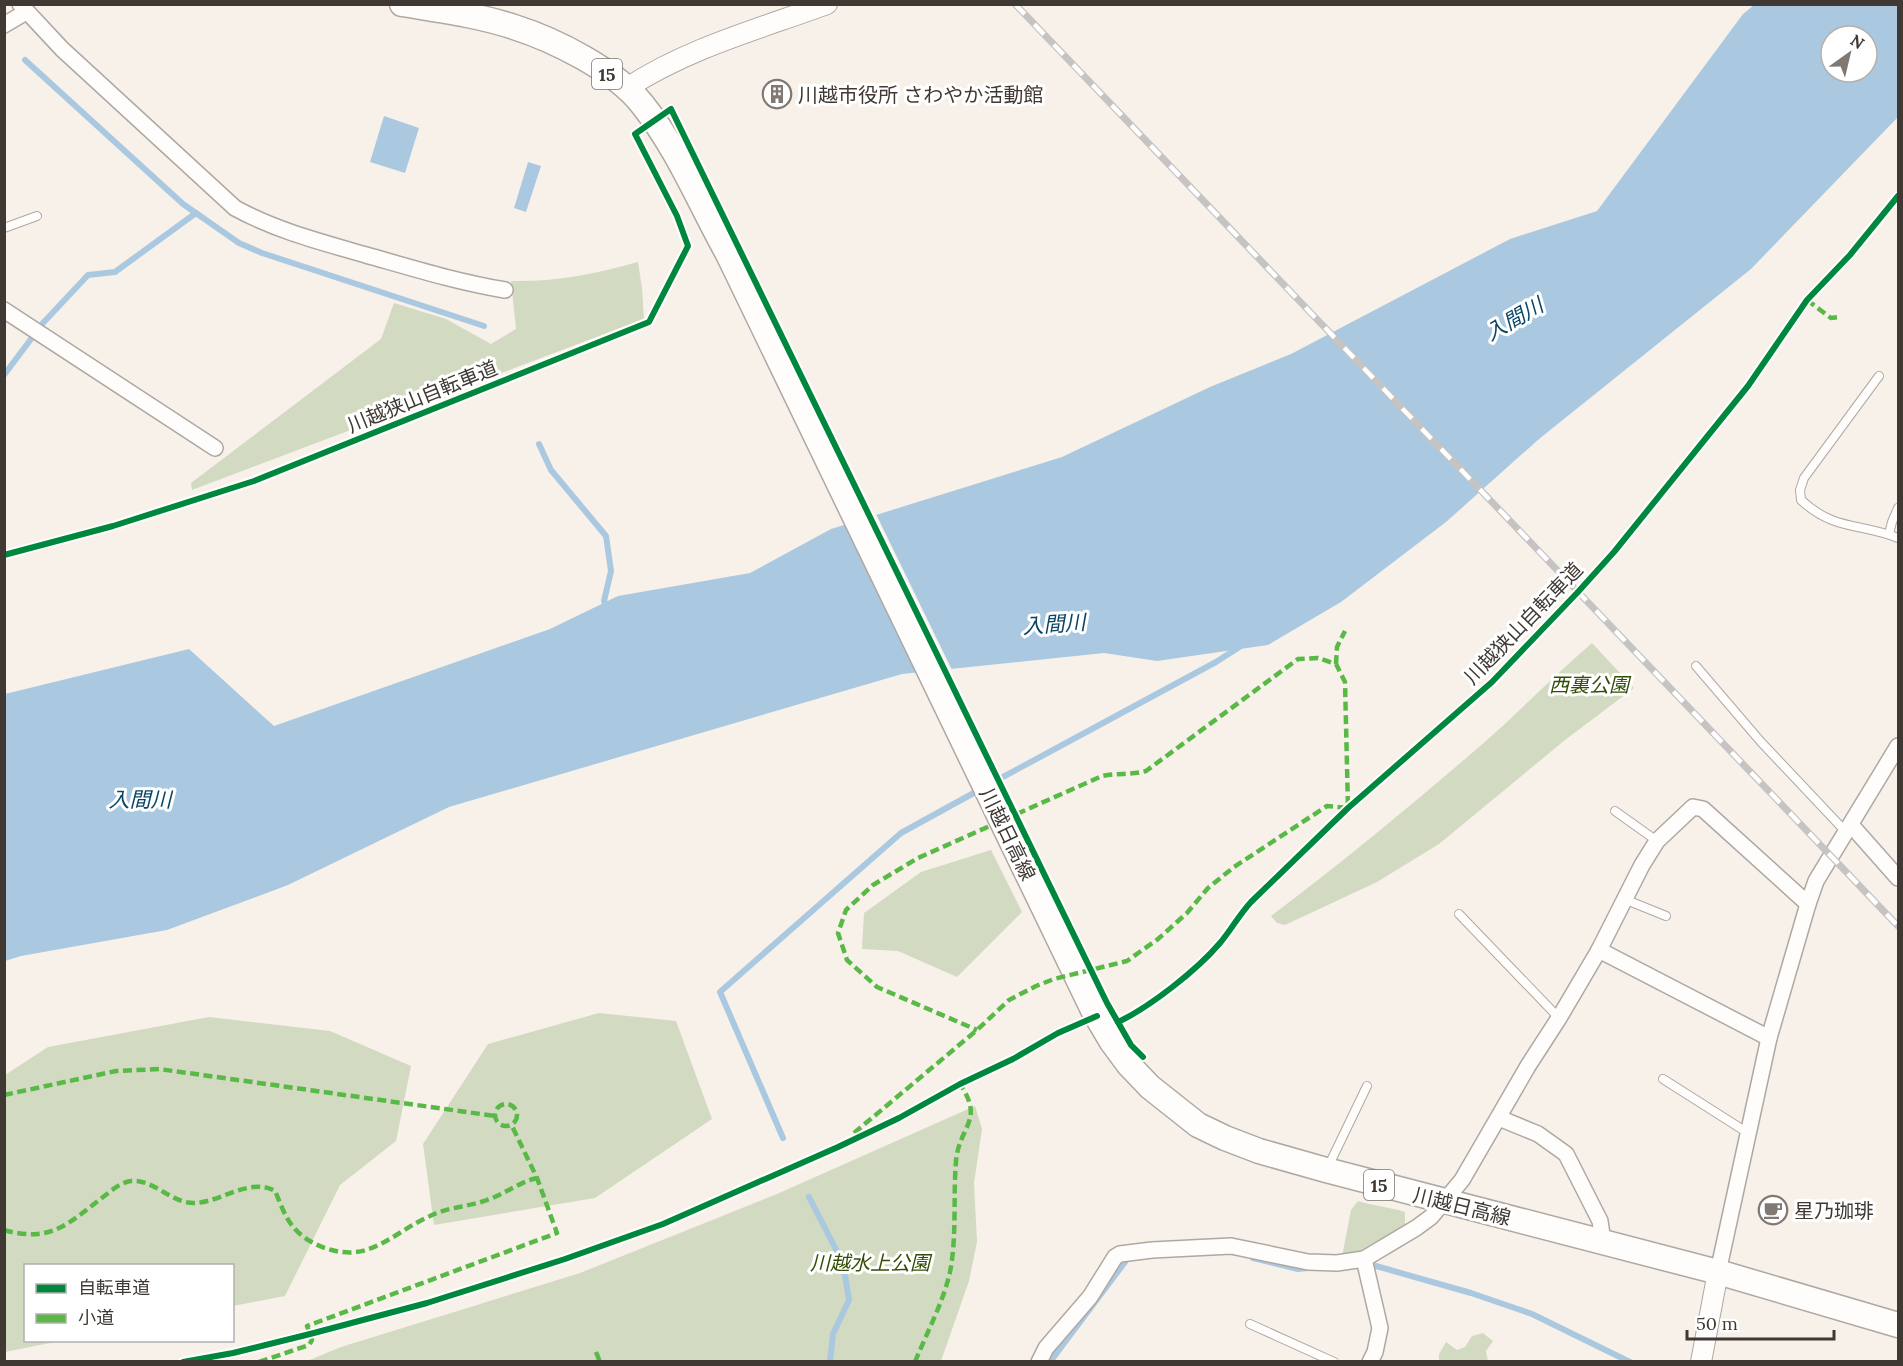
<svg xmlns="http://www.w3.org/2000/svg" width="1903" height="1366" viewBox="0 0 1903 1366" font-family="Lora,'Noto Sans JP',serif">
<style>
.green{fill:#d2dac1}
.water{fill:#aac9e0;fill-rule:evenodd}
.pier{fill:#f8f1ea}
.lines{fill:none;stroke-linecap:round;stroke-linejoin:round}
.stream{stroke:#aac9e0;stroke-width:6}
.service-casing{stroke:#afa8a2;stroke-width:10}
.minor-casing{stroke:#afa8a2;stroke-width:18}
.tertiary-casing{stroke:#afa8a2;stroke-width:22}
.primary-casing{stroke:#afa8a2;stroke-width:27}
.service{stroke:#fefdfc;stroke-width:8}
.minor{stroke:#fefdfc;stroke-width:15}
.tertiary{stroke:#fefdfc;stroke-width:20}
.primary{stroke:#fefdfc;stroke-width:24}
.rail-casing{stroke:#c6c4c2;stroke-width:7}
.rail{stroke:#fff;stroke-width:4.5;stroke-dasharray:14;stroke-linecap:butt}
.quiet{stroke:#58b947;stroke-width:4.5;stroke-dasharray:9 4.5;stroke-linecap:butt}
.cycleway-casing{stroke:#fff;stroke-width:10}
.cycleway{stroke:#00873e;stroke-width:6}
.labels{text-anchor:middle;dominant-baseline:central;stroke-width:6;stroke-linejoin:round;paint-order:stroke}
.shield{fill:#fff;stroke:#797470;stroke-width:1.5}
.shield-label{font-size:18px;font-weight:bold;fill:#403933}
.poi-label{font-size:20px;fill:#403933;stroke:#fff;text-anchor:start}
.street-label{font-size:20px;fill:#403933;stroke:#fff}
.park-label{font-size:20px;font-style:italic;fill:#314e04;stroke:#fff}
.water-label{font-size:21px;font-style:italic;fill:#094567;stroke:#fff}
</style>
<rect width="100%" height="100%" fill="#f8f1ea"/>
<g class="green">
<path d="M638 262 642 288 644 319 192 490 191 483 381 339 394 303 446 319 491 344 516 329 511 281C555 282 596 274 638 262Z"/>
<path d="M1592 643 1634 688 1565 740 1439 844 1377 882 1285 925 1277 923 1271 916C1345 860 1417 801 1487 740 1523 708 1556 674 1592 643Z"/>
<path d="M991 850 1022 912 957 977 898 951 862 949 864 913 921 872Z"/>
<path d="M599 1013 676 1021 712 1119 595 1198 434 1225 423 1144 488 1044Z"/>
<path d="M209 1017 330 1031 411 1066 396 1141 340 1185 285 1296 233 1306 232 1266H26V1340L60 1341 5 1352V1075L48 1047Z"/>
<path d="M975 1106 982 1129 974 1183 977 1242 969 1281 941 1361H307L341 1347 580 1273 777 1194Z"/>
<path d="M1358 1201C1374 1206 1390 1207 1405 1212V1227L1357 1252 1342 1257 1351 1210Z"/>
<path d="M1483 1333 1493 1341 1486 1351 1488 1361H1439V1354L1446 1342 1457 1350 1465 1347 1472 1336Z"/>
</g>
<g class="water">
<path d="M1754 5H1898V117L1751 269 1539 439 1446 522 1341 602 1268 645 1157 661 1104 653 902 674 449 807 288 885 167 930 21 956 5 961V694L189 649 274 726 550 629 618 596 750 573 831 529 1062 457 1210 387 1291 354 1510 239 1597 211 1743 14ZM1831 36H1867V72H1831Z"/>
<path d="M384 116 419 128 405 173 370 162Z"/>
<path d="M528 162 541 166 526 212 514 208Z"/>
</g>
<path class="pier" d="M875 512 953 672 920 675 845 522Z"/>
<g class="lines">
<g class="stream">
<path d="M25 60 183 204 239 243 262 253 484 326"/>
<path d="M4 375 43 323 88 275 115 272 196 213"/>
<path d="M539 444 551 470 606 536 611 571 604 601 608 607"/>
<path d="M990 784 1216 662 1241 646"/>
<path d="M783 1138 720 992 901 833 981 789"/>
<path d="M809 1197 843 1263 849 1300 833 1334 830 1362"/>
<path d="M1253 1258 1298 1269 1308 1268"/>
<path d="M1376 1266 1471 1293 1532 1314 1630 1362"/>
<path d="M1050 1362 1128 1258H1133"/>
</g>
<g class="service-casing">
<g id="service">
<path d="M4 228 37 216"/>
<path d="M1879 376 1804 478 1800 490 1801 500C1834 531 1861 523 1898 538"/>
<path d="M1889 534 1892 522 1898 508"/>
<path d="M1696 666 1761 742 1846 832"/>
<path d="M1615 811 1657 841"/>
<path d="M1624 899 1666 916"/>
<path d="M1459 914 1559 1018"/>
<path d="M1663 1079 1748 1133"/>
<path d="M1328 1167 1367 1086"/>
<path d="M1250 1324 1334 1362"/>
</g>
</g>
<g class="minor-casing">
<g id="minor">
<path d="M20 4 62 49 235 208C277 231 321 242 366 255 412 268 457 282 505 290"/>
<path d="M4 25 26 12"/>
<path d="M4 310 215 448"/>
<path d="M1852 826 1898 878"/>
<path d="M1599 950 1642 865 1657 841 1693 807 1703 809 1808 904"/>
<path d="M1499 1118 1538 1134 1566 1154 1600 1221 1603 1241"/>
<path d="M1364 1259 1380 1328 1375 1352 1370 1362"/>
<path d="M1718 1272 1769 1038 1808 904 1816 881 1898 746"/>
<path d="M1039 1362 1046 1348 1090 1297 1115 1257 1120 1254 1152 1250 1231 1246 1308 1262 1337 1263 1364 1259 1416 1228 1431 1217 1462 1180 1528 1066 1559 1018 1599 950 1769 1038"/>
</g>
</g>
<g class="tertiary-casing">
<g id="tertiary">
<path d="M627 88C688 48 759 29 827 4"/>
<path d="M1701 1362 1718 1272"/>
</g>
</g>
<g class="primary-casing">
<path id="primary" d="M402 4C439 10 478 15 514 27 555 40 615 70 642 104 678 149 700 204 728 254L1093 1010 1112 1042 1129 1065 1150 1087 1198 1125 1225 1138 1259 1151 1326 1170 1718 1272 1898 1325"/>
</g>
<use href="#service" class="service"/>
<use href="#minor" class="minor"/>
<use href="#tertiary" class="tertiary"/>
<use href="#primary" class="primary"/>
<g class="rail-casing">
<path id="rail" d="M1015 4 1898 926"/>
</g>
<use href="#rail" class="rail"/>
<g class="quiet">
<path d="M1807 300 1831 318 1840 317"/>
<path d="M1336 664 1337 647 1345 631"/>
<path d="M4 1095 116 1071 159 1069 495 1116"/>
<circle cx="506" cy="1115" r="11"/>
<path d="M854 1133 977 1030 1009 1000 1036 986 1054 979 1127 961 1158 939 1187 913 1208 888 1234 867 1327 806 1348 808 1345 682 1336 664 1318 658 1298 659 1146 771C1131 775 1117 773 1102 776L918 858 873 885 846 910 838 933 847 960 877 987 977 1030"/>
<path d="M4 1230C53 1244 71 1221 107 1194 113 1189 122 1182 131 1181 154 1179 172 1204 195 1203 221 1202 250 1177 275 1191 280 1202 284 1215 291 1224 306 1246 344 1259 369 1249 391 1241 409 1225 430 1216 447 1207 468 1207 487 1200 505 1194 519 1182 537 1178"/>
<path d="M596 1352 600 1362"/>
<path d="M259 1362 309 1345 312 1340 307 1326 557 1233 537 1178 511 1124"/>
<path d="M915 1362C927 1332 943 1303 950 1272 957 1236 953 1198 956 1161 959 1126 985 1121 960 1084"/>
</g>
<g class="cycleway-casing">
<g id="cycleway">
<path d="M4 555 113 526 254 481 649 322 688 246 677 216 635 134 671 109 1107 1003 1131 1045 1143 1057"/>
<path d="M1118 1022C1150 1007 1197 970 1220 943 1231 930 1239 915 1251 902L1348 808 1492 682 1577 593 1614 552 1748 386 1807 300 1850 255 1898 196"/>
<path d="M183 1362 233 1353 310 1334 427 1303 565 1259 663 1224 838 1147 899 1118 960 1084 1013 1059 1058 1033 1097 1016"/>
</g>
</g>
<use href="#cycleway" class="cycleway"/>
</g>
<defs>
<g id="building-ring" transform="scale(1.5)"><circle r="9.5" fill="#fff" stroke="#807973" stroke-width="1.5"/><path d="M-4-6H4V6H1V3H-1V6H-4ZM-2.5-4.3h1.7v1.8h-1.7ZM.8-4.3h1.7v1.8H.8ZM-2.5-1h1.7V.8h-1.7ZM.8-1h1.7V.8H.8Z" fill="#807973"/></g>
<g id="cafe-ring" transform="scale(1.5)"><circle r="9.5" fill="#fff" stroke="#807973" stroke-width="1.5"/><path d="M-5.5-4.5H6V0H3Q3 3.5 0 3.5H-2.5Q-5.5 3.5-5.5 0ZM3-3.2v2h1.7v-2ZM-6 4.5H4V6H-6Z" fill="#807973"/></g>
</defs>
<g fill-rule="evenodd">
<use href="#building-ring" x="777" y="94"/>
<use href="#cafe-ring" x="1773" y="1210"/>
</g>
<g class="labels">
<g class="shield">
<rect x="592" y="59" width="30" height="30" rx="4.5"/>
<rect x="1364" y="1170" width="30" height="30" rx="4.5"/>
</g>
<g class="shield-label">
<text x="607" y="74">15</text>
<text x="1379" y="1185">15</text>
</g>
<g class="poi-label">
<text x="798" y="94">川越市役所 さわやか活動館</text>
<text x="1794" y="1210">星乃珈琲</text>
</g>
<g class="street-label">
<text transform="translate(422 396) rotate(-22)">川越狭山自転車道</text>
<text transform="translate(1523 623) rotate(-46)">川越狭山自転車道</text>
<text transform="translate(1008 834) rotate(64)">川越日高線</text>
<text transform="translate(1462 1206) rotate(14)">川越日高線</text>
</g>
<g class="park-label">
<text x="1589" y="684">西裏公園</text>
<text x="870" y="1262">川越水上公園</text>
</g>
<g class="water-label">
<text transform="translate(1514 319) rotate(-30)">入間川</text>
<text transform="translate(1054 624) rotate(-4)">入間川</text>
<text x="140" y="799">入間川</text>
</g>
</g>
<rect width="1903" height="1366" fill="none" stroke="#403933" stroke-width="12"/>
<rect x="24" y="1264" width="210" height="78" fill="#ffffff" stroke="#b3b0ad" stroke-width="1.5"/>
<rect x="36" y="1284" width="30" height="9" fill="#00873e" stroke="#b3b0ad" stroke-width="1.5"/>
<text x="78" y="1294" font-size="18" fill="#403933">自転車道</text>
<rect x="36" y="1314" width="30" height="9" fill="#58b947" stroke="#b3b0ad" stroke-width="1.5"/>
<text x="78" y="1324" font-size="18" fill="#403933">小道</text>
<g transform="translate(1849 54) rotate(34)"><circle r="28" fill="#ffffff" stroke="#b3b0ad" stroke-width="1.5"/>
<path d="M0-4.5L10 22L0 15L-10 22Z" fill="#807973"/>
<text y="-9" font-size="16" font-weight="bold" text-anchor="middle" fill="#403933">N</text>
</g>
<path d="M1687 1330v9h147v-9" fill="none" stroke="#403933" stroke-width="3"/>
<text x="1696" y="1330" font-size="18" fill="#403933" stroke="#ffffff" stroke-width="4.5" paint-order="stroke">50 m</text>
</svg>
